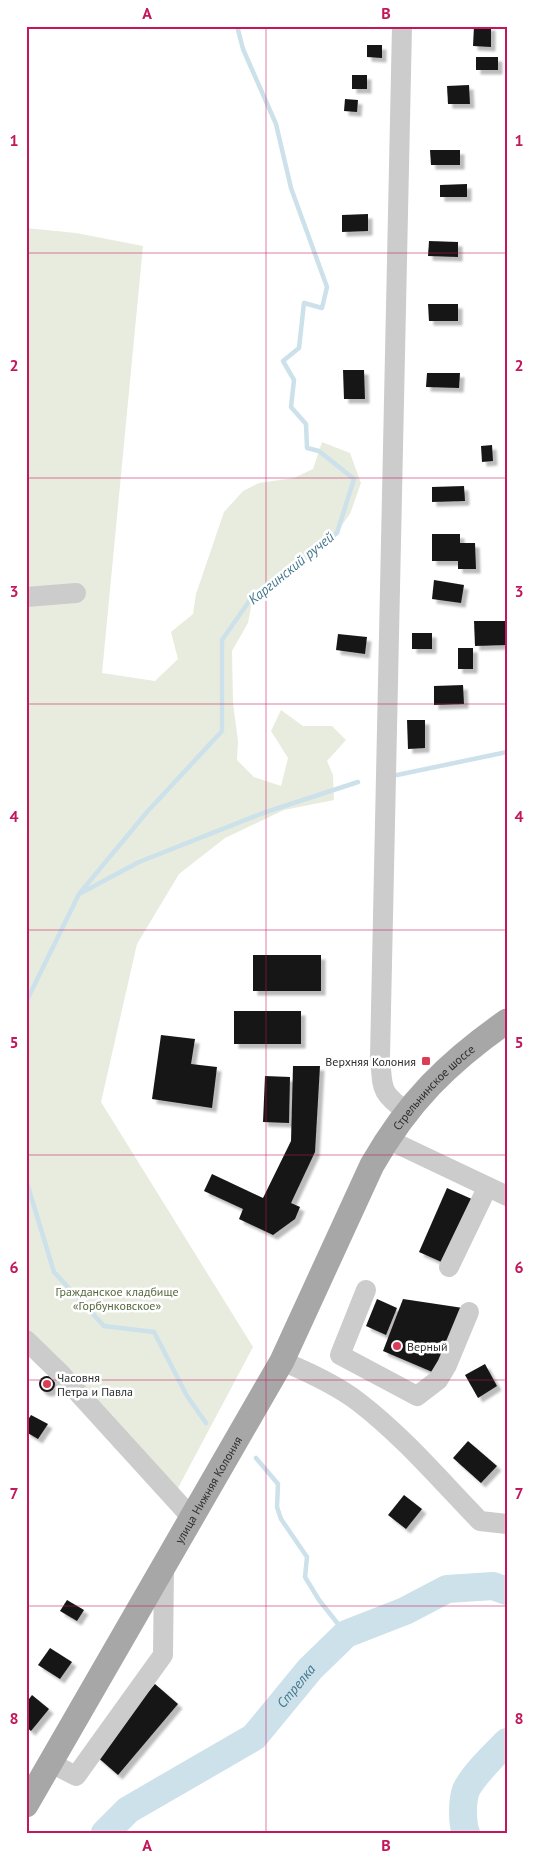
<svg xmlns="http://www.w3.org/2000/svg" width="533" height="1859" viewBox="0 0 533 1859" font-family="'PT Sans',sans-serif">
<style>
.green{fill:#e7ecde}
.lines{fill:none;stroke-linecap:round;stroke-linejoin:round}
.stream{stroke:#cce1ea;stroke-width:4.5}
.river{stroke:#cce1ea;stroke-width:28}
.building{fill:#161616;filter:url(#shadow)}
.minor{stroke:#ccc;stroke-width:20}
.major{stroke:#a7a7a7;stroke-width:25}
.grid{fill:none;stroke:#c2185b;stroke-width:1;stroke-opacity:0.55}
.poi-dot{fill:#db3d57;stroke:#fff;stroke-width:2}
.labels{text-anchor:middle;dominant-baseline:central;stroke-width:5;stroke-linejoin:round;paint-order:stroke}
.poi-label{font-size:12px;fill:#2f2f2f;stroke:#fff;text-anchor:start}
.street-label{font-size:12px;fill:#2f2f2f;stroke:#fff}
.park-label{font-size:12px;fill:#56693f;stroke:#fff}
.water-label{font-size:14px;font-style:italic;fill:#42778d;stroke:#fff}
.neatline{fill:none;stroke:#c2185b;stroke-width:2}
.grid-label{font-size:16px;text-anchor:middle;font-weight:bold;fill:#c2185b}
</style>
<defs>
<filter id="shadow"><feDropShadow dx="4.5" dy="4.5" stdDeviation="1" flood-color="#0004"/></filter>
</defs>
<rect width="100%" height="100%" fill="#fff"/>
<path class="green" d="M26 228 76 233 143 246 102 673 155 681 178 659 171 632 193 614 196 594 224 512 243 491 259 483 294 478 313 469 322 442 350 453 361 483 350 514 328 544 252 602 248 623 232 651 233 703 238 741 237 760 254 777 281 786 288 758 271 731 281 710 303 726H332L346 740 327 761 333 775 334 800 284 810 225 838 179 874 137 944 101 1102 253 1347 178 1488 26 1332Z"/>
<g class="lines">
<g class="stream">
<path d="M397 775 507 752"/>
<path d="M81 893 139 862 263 813 358 782"/>
<path d="M26 1002 79 894 147 812 222 731V640L250 600 337 533 354 479 319 451 307 448 306 424 291 407 294 380 283 361 299 348 304 303 322 308 327 287 291 188 276 124 243 49 237 26"/>
<path d="M26 1180 54 1272 104 1326 154 1332 187 1396 206 1423"/>
<path d="M256 1458 278 1484 277 1507 281 1519 307 1557 305 1577 319 1600 346 1634"/>
</g>
<g class="river">
<path id="s1" d="M105 1833 128 1810 254 1737 310 1669 346 1634 405 1611 447 1589 493 1586 507 1591"/>
<path d="M466 1833C462 1823 462 1801 466 1790 474 1774 494 1755 507 1742"/>
</g>
</g>
<g class="building">
<path d="M474 26H491V47L473 46Z"/>
<path d="M367 45H382V58L367 57Z"/>
<rect x="476" y="57" width="22" height="13"/>
<rect x="352" y="75" width="15" height="14"/>
<path d="M469 85 470 104H448L447 86Z"/>
<path d="M345 99 358 100 357 112 344 111Z"/>
<path d="M430 150H460V165H431Z"/>
<path d="M467 184V197H440V185Z"/>
<path d="M368 214V231L342 232V215Z"/>
<path d="M429 241 458 242V257L428 256Z"/>
<path d="M428 304H458V321H429Z"/>
<path d="M343 370H364L365 399H344Z"/>
<path d="M427 373H460L459 388 426 387Z"/>
<path d="M492 445 493 461 482 462 481 446Z"/>
<path d="M464 486 465 501 432 502V487Z"/>
<path d="M432 534H460V543H475L476 569H458V561H432Z"/>
<path d="M434 580 464 585 461 603 432 599Z"/>
<path d="M474 621H507V645L475 646Z"/>
<rect x="412" y="633" width="20" height="16"/>
<path d="M338 634 367 637 365 654 336 650Z"/>
<rect x="458" y="648" width="15" height="21"/>
<path d="M463 685 464 704 434 705V686Z"/>
<path d="M407 720H425V748L408 749Z"/>
<rect x="253" y="955" width="68" height="36"/>
<rect x="234" y="1011" width="67" height="33"/>
<path d="M161 1035 195 1039 191 1064 217 1067 212 1108 152 1099Z"/>
<path d="M293 1066H320L315 1152 291 1203 300 1207 295 1219 273 1235 239 1219 243 1209 204 1191 212 1174 263 1198 291 1141Z"/>
<path d="M265 1076 290 1077 289 1123 263 1122Z"/>
<path d="M447 1188 474 1200 446 1264 419 1252Z"/>
<path d="M377 1299 397 1308 386 1335 366 1326Z"/>
<path d="M403 1299 463 1308 437 1374 383 1351Z"/>
<path d="M485 1364 497 1386 478 1398 465 1375Z"/>
<circle cx="47" cy="1384" r="8"/>
<path d="M31 1415 48 1424 38 1439 26 1432V1423Z"/>
<path d="M468 1441 497 1466 481 1483 453 1458Z"/>
<path d="M404 1495 422 1509 406 1529 388 1515Z"/>
<path d="M67 1600 84 1610 77 1621 60 1611Z"/>
<path d="M50 1648 72 1662 60 1679 38 1665Z"/>
<path d="M155 1684 178 1704 118 1775 95 1755Z"/>
<path d="M32 1695 49 1709 31 1731 26 1727V1703Z"/>
</g>
<g class="lines">
<g class="minor">
<path d="M402 26 380 1057C383 1088 379 1092 406 1111"/>
<path d="M26 597 76 593"/>
<path d="M387 1139 507 1196"/>
<path d="M449 1267 487 1188"/>
<path d="M366 1290 340 1355 417 1396 438 1380 447 1365 469 1312"/>
<path d="M26 1340 61 1374 192 1518"/>
<path d="M282 1361C308 1372 337 1385 360 1403 404 1437 441 1481 480 1521L507 1524"/>
<path d="M51 1763 76 1776 163 1655 164 1566"/>
</g>
<path class="major" id="s2" d="M26 1805 282 1361 372 1165C408 1102 447 1063 507 1021"/>
</g>
<path class="grid" d="M266 26V1833M26 253H507M26 478H507M26 704H507M26 930H507M26 1155H507M26 1380H507M26 1606H507"/>
<g class="poi-dot">
<rect x="421" y="1056" width="10" height="10" rx="2.5"/>
<circle cx="397" cy="1346" r="5"/>
<circle cx="47" cy="1384" r="5"/>
</g>
<g class="labels">
<g class="poi-label">
<text x="416" y="1061" text-anchor="end">Верхняя Колония</text>
<text x="407" y="1346">Верный</text>
<text x="57" y="1377">Часовня<tspan x="57" dy="14">Петра и Павла</tspan></text>
</g>
<g class="street-label">
<text stroke="none"><textPath href="#s2" startOffset="828">Стрельнинское шоссе</textPath></text>
<text stroke="none"><textPath href="#s2" startOffset="364">улица Нижняя Колония</textPath></text>
</g>
<g class="park-label">
<text x="117" y="1291">Гражданское кладбище<tspan x="117" dy="14">«Горбунковское»</tspan></text>
</g>
<g class="water-label">
<text transform="translate(291 568) rotate(-39)">Каргинский ручей</text>
<text stroke="none"><textPath href="#s1" startOffset="244">Стрелка</textPath></text>
</g>
</g>
<rect width="533" height="1859" fill="none" stroke="#ffffff" stroke-width="55"/>
<rect x="28" y="28" width="478" height="1804" class="neatline"/>
<g class="grid-label">
<text x="147" y="19">A</text>
<text x="386" y="19">B</text>
<text x="14" y="146">1</text>
<text x="519" y="146">1</text>
<text x="14" y="371">2</text>
<text x="519" y="371">2</text>
<text x="14" y="597">3</text>
<text x="519" y="597">3</text>
<text x="14" y="822">4</text>
<text x="519" y="822">4</text>
<text x="14" y="1048">5</text>
<text x="519" y="1048">5</text>
<text x="14" y="1273">6</text>
<text x="519" y="1273">6</text>
<text x="14" y="1499">7</text>
<text x="519" y="1499">7</text>
<text x="14" y="1724">8</text>
<text x="519" y="1724">8</text>
<text x="147" y="1851">A</text>
<text x="386" y="1851">B</text>
</g>
</svg>
